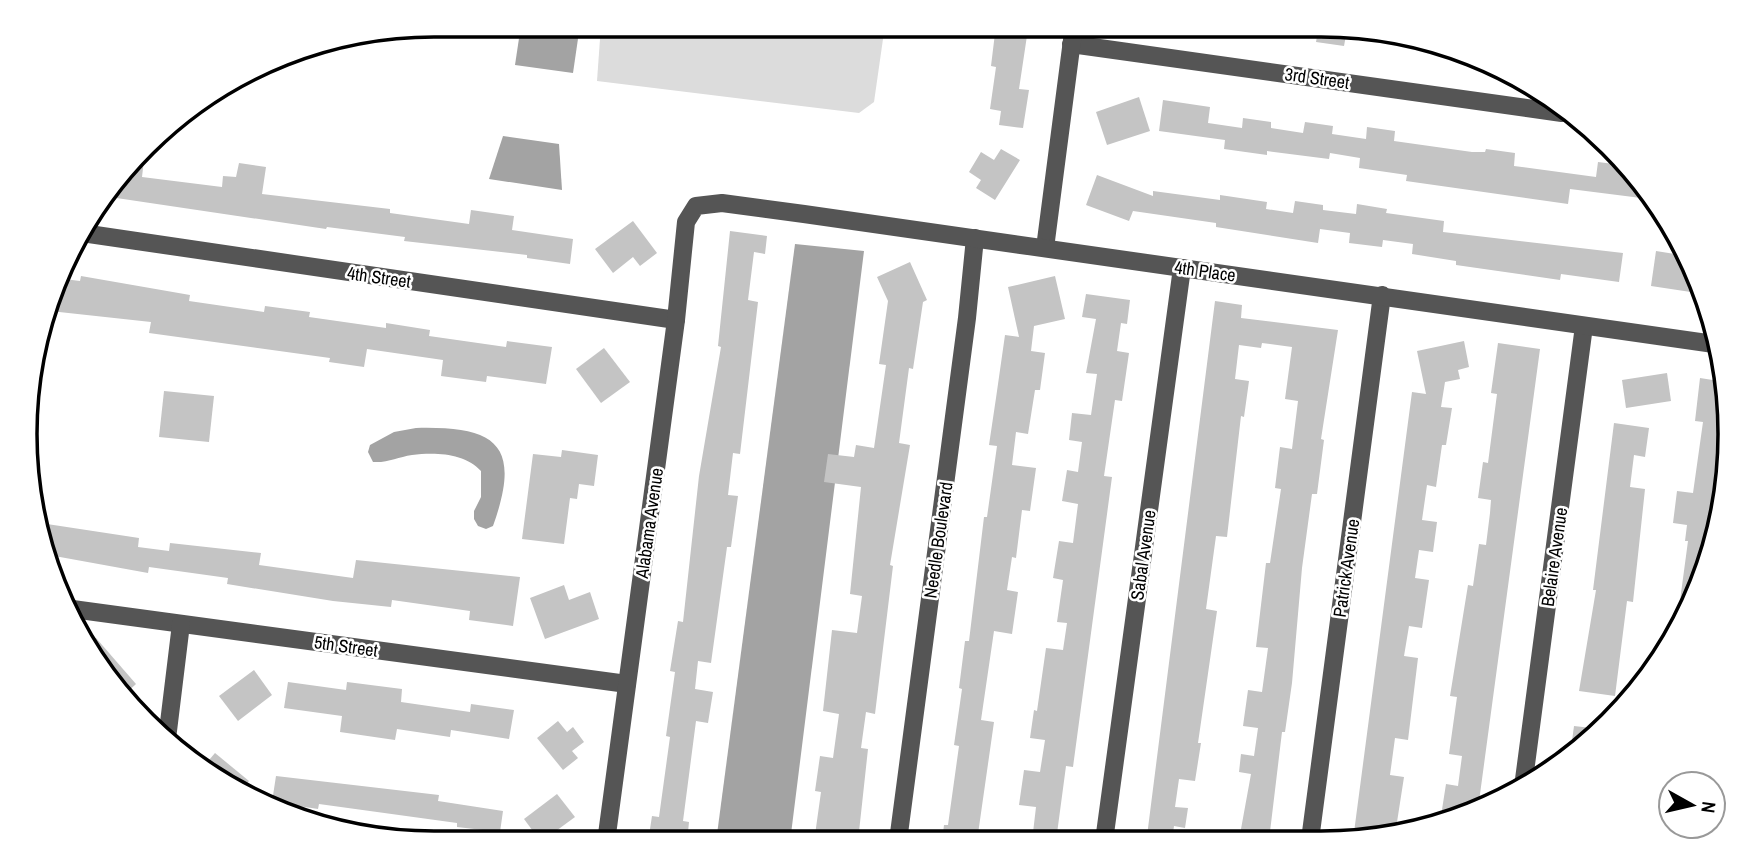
<svg xmlns="http://www.w3.org/2000/svg" width="1755" height="868" viewBox="0 0 1755 868" font-family="'Archivo Narrow',sans-serif">
<style>
.green{fill:#dcdcdc}
.water{fill:#a3a3a3}
.building{fill:#c4c4c4}
.lines{fill:none;stroke-linecap:round;stroke-linejoin:round}
.minor{stroke:#555;stroke-width:18}
.labels{text-anchor:middle;dominant-baseline:central;stroke-width:5;stroke-linejoin:round;paint-order:stroke}
.street-label{font-size:18px;fill:#000;stroke:#fff}
.rim{fill:none;stroke:#000;stroke-width:3.5}
</style>
<rect width="100%" height="100%" fill="#fff"/>
<path class="green" d="M601 25H885L874 102 859 113 597 81Z"/>
<g class="water">
<path d="M521 25H580L573 73 515 65Z"/>
<path d="M503 136 559 144 562 190 489 179Z"/>
<path d="M795 244 864 251 790 842H716Z"/>
<path d="M416 428C497 426 522 445 493 526L486 529 478 526 474 519V511L481 497V471C465 453 435 452 412 455 398 457 388 463 373 462L368 452 370 445 394 432Z"/>
</g>
<g class="building">
<path d="M996 25 1028 29 1019 89 1029 90 1023 128 999 125 1001 111 990 109 996 67 991 66Z"/>
<path d="M1319 25H1348L1344 46 1316 42Z"/>
<path d="M1139 97 1150 131 1107 145 1096 112Z"/>
<path d="M1163 100 1210 107 1208 123 1242 128 1243 118 1271 122V128L1303 133 1305 122 1333 126 1332 134 1366 139 1367 127 1395 131 1394 141 1472 152H1485L1486 149 1515 153 1514 166 1596 177 1598 162 1630 166 1649 199 1570 189 1568 204 1406 181 1407 175 1359 168 1360 158 1330 153 1329 159 1267 151V155L1224 149 1225 140 1159 131Z"/>
<path d="M1001 149 1020 160 995 200 976 188 981 180 969 172 981 152 994 160Z"/>
<path d="M145 151 142 177 222 187 223 176 236 177 239 163 266 167 262 194 390 209V213L469 224 471 210 514 216 512 230 573 239 570 264 527 258V255L404 241 405 237 327 227 326 229 103 196Z"/>
<path d="M1097 175 1153 196V191L1220 200V195L1267 202 1266 209 1293 213 1295 201 1323 205V210L1356 214 1357 204 1387 209 1386 213 1444 221 1443 232 1623 253 1619 282 1561 274 1560 280 1456 265V261L1412 254 1413 244 1383 240 1382 247 1349 243 1350 233 1320 229 1318 243 1216 227V223L1133 211 1129 221 1086 205Z"/>
<path d="M633 221 657 253 640 266 633 257 613 273 595 249Z"/>
<path d="M730 231 767 236 765 254 754 252 748 300 758 302 740 454 733 453 728 495 738 496 731 547H727L711 663 698 661 695 689 713 692 708 723 696 721 683 821 689 822 687 842H648L652 816 659 817 670 737 666 736 675 672 670 671 678 621 683 622 699 476 721 347 718 346Z"/>
<path d="M1656 251 1681 255 1704 294 1651 286Z"/>
<path d="M910 262 927 300 923 302 913 369 909 368 899 443 910 445 890 565 893 566 875 714 866 712 861 748 868 749 858 841 814 842 821 792 815 791 820 756 833 758 839 714 823 711 832 630 857 633 862 596 850 594 861 487 824 482 828 454 854 457 856 445 874 448 886 365 879 364 888 301 877 277Z"/>
<path d="M81 276 190 295 189 301 264 312 265 306 310 312 309 317 386 328V323L430 330 429 336 506 347 507 341 552 347 546 384 487 376 486 382 441 376 443 360 367 349 364 367 329 362 330 358 149 333 151 322 50 311 64 279 80 281Z"/>
<path d="M1055 276 1065 319 1034 326 1031 351 1045 353 1040 390H1035L1028 434 1016 432 1012 465 1036 468 1030 511 1022 510 1016 558 1012 557 1007 590 1018 592 1012 634 994 631 981 720 994 722 977 841H942L944 825H948L959 746 954 745 962 689 959 688 965 641H969L984 517H987L997 446 989 445 996 398 1005 335 1019 337 1008 287Z"/>
<path d="M1086 294 1130 300 1127 324 1121 323 1117 351 1129 353 1122 401 1115 400 1104 476 1112 477 1073 767 1066 766 1056 841H1032L1036 807 1019 805 1024 770 1040 772 1045 740 1030 738 1034 710 1037 711 1046 648 1063 650 1067 623 1057 622 1063 580 1053 578 1059 541 1073 543 1078 504 1062 501 1067 470 1078 472 1082 442 1069 440 1072 413 1091 415 1097 374 1086 373 1096 319 1082 317Z"/>
<path d="M1215 301 1242 305 1241 318 1338 330 1321 439 1324 440 1317 494H1312L1302 568 1292 683 1285 732H1282L1269 840H1239L1251 774 1239 772 1241 754 1254 756 1258 728 1243 726 1248 690 1262 692 1268 648 1256 647 1266 563H1270L1281 489 1275 488 1280 447 1292 449 1298 401 1285 399 1292 347 1262 343 1261 348 1239 345 1235 379 1249 381 1244 417 1241 416 1227 537 1216 536 1206 609 1217 611 1198 743H1201L1195 781 1179 779 1175 807 1188 808 1185 828 1174 826 1172 840 1147 836Z"/>
<path d="M1464 341 1469 367 1458 370 1460 379 1445 382 1441 407 1452 408 1446 445H1442L1436 487 1427 485 1422 520 1437 522 1433 552 1419 550 1415 578 1429 580 1422 628 1409 626 1404 656 1418 658 1408 740 1395 738 1390 775 1404 777 1395 835 1353 840 1412 392 1426 394 1417 351Z"/>
<path d="M1498 343 1540 349 1478 809 1459 819 1441 816 1446 784 1458 786 1462 756 1449 754 1457 697 1450 696 1468 585 1473 586 1479 544 1486 545 1490 513 1491 500 1478 498 1483 462 1488 463 1497 394 1491 393Z"/>
<path d="M604 348 630 382 601 403 576 369Z"/>
<path d="M1667 373 1671 401 1626 408 1622 380Z"/>
<path d="M1700 378 1719 381 1730 460 1688 615 1682 624 1677 623 1688 541H1685L1687 525 1673 523 1677 491 1693 493 1703 422 1695 421Z"/>
<path d="M164 391 214 396 209 442 159 437Z"/>
<path d="M1614 423 1649 428 1645 457 1634 455 1630 487 1645 489 1633 602 1627 601 1615 696 1579 691 1596 590H1593Z"/>
<path d="M562 450 598 455 594 486 579 484 577 499 570 498 564 544 522 539 533 454 561 457Z"/>
<path d="M47 524 139 538 138 547 169 551 170 543 261 553 259 565 353 578 356 560 520 577 513 626 469 620 470 611 392 600 391 607 333 601 227 584 228 578 149 567 148 573 49 555 45 543Z"/>
<path d="M564 585 569 600 590 592 599 619 545 639 530 598Z"/>
<path d="M96 638 136 684 124 695 88 644Z"/>
<path d="M254 670 272 695 238 721 219 696Z"/>
<path d="M288 682 346 690 347 682 402 689 401 702 470 712 471 704 514 710 509 739 451 730 450 737 397 729 395 740 340 732 342 716 284 708Z"/>
<path d="M558 721 567 732 573 727 584 742 572 751 578 758 563 770 537 738Z"/>
<path d="M1574 726 1600 729 1570 756Z"/>
<path d="M215 753 249 781 240 792 204 766Z"/>
<path d="M276 776 439 795 438 801 503 811 500 832 457 827V823L319 804 318 809 272 802Z"/>
<path d="M557 794 575 817 541 842 524 819Z"/>
</g>
<g class="lines">
<g class="minor">
<path d="M1071 44 1562 113"/>
<path d="M82 233 676 320"/>
<path d="M1045 248 1074 25"/>
<path d="M65 608 627 684"/>
<path d="M167 739 181 624"/>
<path d="M1523 787 1584 326"/>
<path d="M1310 840 1382 295"/>
<path d="M898 841 967 318 975 238"/>
<path d="M1104 841 1182 268"/>
<path d="M606 842 676 320 686 222 696 206 722 203 804 214 1714 344"/>
</g>
</g>
<g class="labels">
<g class="street-label">
<text transform="translate(1317 78) rotate(8)">3rd Street</text>
<text transform="translate(1205 271) rotate(8)">4th Place</text>
<text transform="translate(379 277) rotate(8)">4th Street</text>
<text transform="translate(649 523) rotate(-82)">Alabama Avenue</text>
<text transform="translate(938 540) rotate(-82)">Needle Boulevard</text>
<text transform="translate(1143 555) rotate(-82)">Sabal Avenue</text>
<text transform="translate(1554 557) rotate(-82)">Belaire Avenue</text>
<text transform="translate(1346 568) rotate(-82)">Patrick Avenue</text>
<text transform="translate(346 646) rotate(8)">5th Street</text>
</g>
</g>
<path d="M0 0H1755V868H0ZM434 37H1321A397 397 0 0 1 1718 434V434A397 397 0 0 1 1321 831H434A397 397 0 0 1 37 434V434A397 397 0 0 1 434 37Z" fill="#fff" fill-rule="evenodd"/>
<path class="rim" d="M434 37H1321A397 397 0 0 1 1718 434V434A397 397 0 0 1 1321 831H434A397 397 0 0 1 37 434V434A397 397 0 0 1 434 37Z"/>
<g transform="translate(1692 805) rotate(98)"><circle r="33" fill="#ffffff" stroke="#999999" stroke-width="2"/>
<path d="M0-5L12 26L0 18L-12 26Z" fill="#000000"/>
<text y="-10" font-size="19" font-weight="bold" text-anchor="middle" fill="#000000">N</text>
</g>
</svg>
